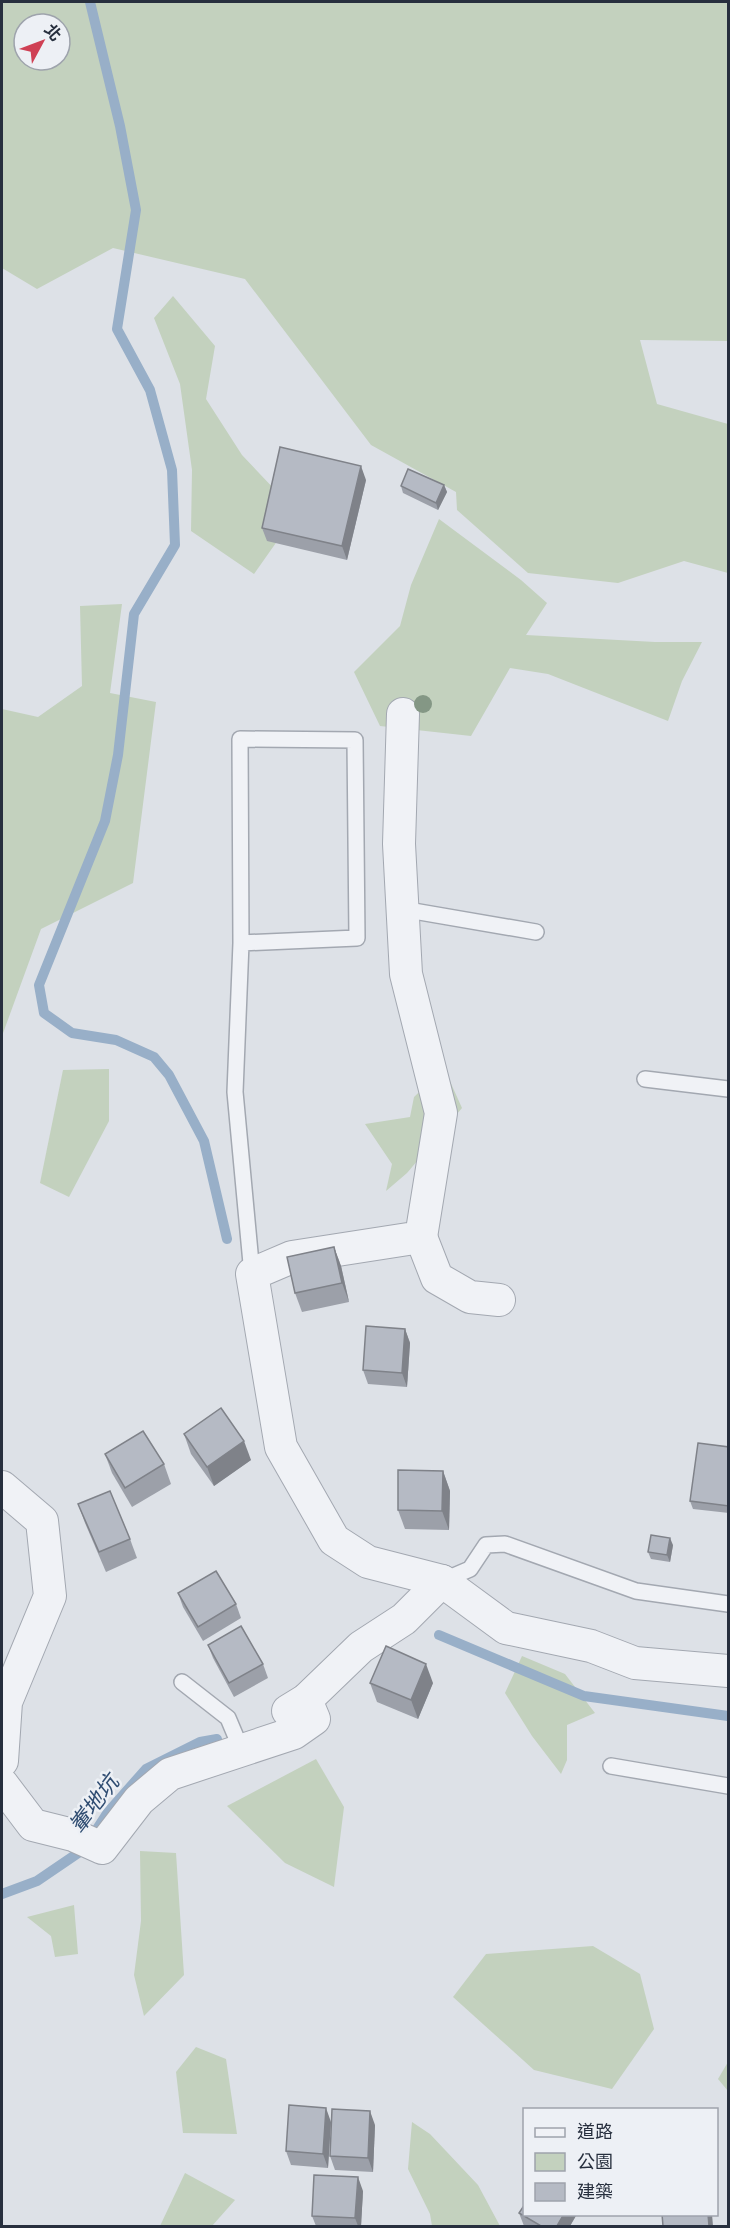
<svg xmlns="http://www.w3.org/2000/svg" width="730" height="2228" viewBox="0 0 730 2228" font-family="Arial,'Noto Sans TC',sans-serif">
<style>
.green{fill:#c3d1be;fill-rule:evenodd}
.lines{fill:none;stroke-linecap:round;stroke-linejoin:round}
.stream{stroke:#98afc8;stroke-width:10}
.lane-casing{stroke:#a3a8b1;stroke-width:18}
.street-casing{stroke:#a3a8b1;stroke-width:34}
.lane{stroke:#f0f2f6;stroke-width:15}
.street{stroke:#f0f2f6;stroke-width:32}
.tree{fill:#849785}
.wall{fill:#9ca0a9}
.shaded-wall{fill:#7f8289}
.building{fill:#b5bac4;stroke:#7f8289;stroke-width:1.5}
.labels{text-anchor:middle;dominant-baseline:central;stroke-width:5;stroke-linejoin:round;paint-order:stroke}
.water-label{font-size:22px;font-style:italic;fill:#304d72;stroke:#edf0f5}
</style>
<rect width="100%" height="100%" fill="#dde1e7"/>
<g class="green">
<path d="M2 2H728V341L640 340 657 404 728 424V573L684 561 618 583 528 573 457 510 456 492 371 445 245 279 113 248 37 289 2 268ZM24 24H60V60H24Z"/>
<path d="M173 296 215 346 206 399 242 455 297 513 254 574 191 531 192 470 180 384 154 318Z"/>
<path d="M439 519 521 580 547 603 526 635 655 642H702L682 681 668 721 548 674 510 668 471 736 380 726 354 672 400 626 411 585Z"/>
<path d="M122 604 110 693 156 702 133 883 41 929 2 1036V709L38 717 82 686 80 606Z"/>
<path d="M444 1068 462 1108 407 1173 386 1191 392 1164 365 1124 410 1117 414 1097Z"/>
<path d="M109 1069V1121L69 1197 40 1183 63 1070Z"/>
<path d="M522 1656 565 1674 595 1713 567 1725V1760L561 1774 532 1736 505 1693Z"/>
<path d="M316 1759 344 1807 334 1887 285 1863 227 1806Z"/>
<path d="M140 1851 176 1853 184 1975 144 2016 134 1975 141 1921Z"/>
<path d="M74 1905 78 1954 55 1957 51 1936 27 1917Z"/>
<path d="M593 1946 640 1974 654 2029 612 2089 534 2070 453 1997 486 1954Z"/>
<path d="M196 2047 226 2059 237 2134 183 2133 176 2072Z"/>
<path d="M728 2062V2091L718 2079Z"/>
<path d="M412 2122 430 2134 478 2185 500 2226H432L430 2214 408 2169Z"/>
<path d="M185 2173 235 2200 212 2226H160Z"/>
</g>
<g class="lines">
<g class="stream">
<path d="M90 2 120 126 136 210 117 329 150 390 172 470 175 545 134 614 118 755 105 821 39 985 44 1013 72 1033 116 1040 154 1057 169 1075 204 1141 227 1239"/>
<path d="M439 1635 584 1696 728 1716"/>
<path d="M2 1894 37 1881 84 1849 108 1812 146 1769 200 1742 217 1739"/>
</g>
<g class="lane-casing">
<g id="lane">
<path d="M402 909 536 932"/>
<path d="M241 943 357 938 355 740 240 739 241 943 235 1092 252 1274"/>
<path d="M645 1079 728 1089"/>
<path d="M442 1581 470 1569 486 1545 505 1544 636 1591 728 1604"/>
<path d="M182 1682 228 1718 236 1737"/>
<path d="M611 1766 728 1786"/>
</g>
</g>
<g class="street-casing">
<g id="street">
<path d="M403 714 399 844 406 974 441 1113 421 1237 292 1257 252 1274 281 1447 334 1540 368 1562 442 1581 506 1628 591 1646 635 1663 728 1671"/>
<path d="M421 1237 437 1278 470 1297 499 1300"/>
<path d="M2 1487 42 1521 50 1596 6 1702 2 1761"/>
<path d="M288 1711 306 1700 361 1647 404 1619 442 1581"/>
<path d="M2 1784 33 1825 73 1835 102 1848 139 1800 170 1774 294 1733 314 1719 306 1700"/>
</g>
</g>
<use href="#lane" class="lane"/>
<use href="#street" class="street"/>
</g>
<circle class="tree" cx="423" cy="704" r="9"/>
<g class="wall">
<path d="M366 480 347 560 267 541 262 528Z"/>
<path d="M444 485 447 492 438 510 403 493 401 486Z"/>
<path d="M334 1247 341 1266 349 1302 302 1312 295 1293Z"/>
<path d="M405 1329 410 1343 407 1387 368 1384 363 1370Z"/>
<path d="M184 1434 251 1460 214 1486 191 1454Z"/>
<path d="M729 1447V1513L693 1509 690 1501Z"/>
<path d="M105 1454 164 1464 171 1484 132 1507 112 1473Z"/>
<path d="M443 1471 450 1491 449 1530 405 1529 398 1510Z"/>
<path d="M78 1504 130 1539 137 1558 106 1572 85 1523Z"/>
<path d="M673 1545 670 1562 651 1559 648 1552Z"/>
<path d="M178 1593 236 1604 241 1618 203 1641 183 1607Z"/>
<path d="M208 1645 263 1664 268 1678 234 1697 213 1658Z"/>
<path d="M370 1683H433L418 1719 377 1702Z"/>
<path d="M331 2122 328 2168 291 2165 286 2151Z"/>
<path d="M375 2125 373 2172 335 2170 330 2156Z"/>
<path d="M363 2191 361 2226H316L312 2216Z"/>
<path d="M519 2213 525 2214H577L570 2226H524Z"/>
</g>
<g class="shaded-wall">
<path d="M361 466 366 480 347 560 342 546Z"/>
<path d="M444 485 447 492 438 510 436 503Z"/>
<path d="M334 1247 341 1266 349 1302 342 1283Z"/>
<path d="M405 1329 410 1343 407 1387 402 1373Z"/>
<path d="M244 1441 251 1460 214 1486 207 1467Z"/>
<path d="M443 1471 450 1491 449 1530 442 1511Z"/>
<path d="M670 1538 673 1545 670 1562 667 1555Z"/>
<path d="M426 1664 433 1683 418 1719 411 1700Z"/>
<path d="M326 2108 331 2122 328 2168 323 2154Z"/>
<path d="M370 2111 375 2125 373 2172 368 2158Z"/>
<path d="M358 2177 363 2191 361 2226H358L355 2218Z"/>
<path d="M564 2214H577L570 2226H557Z"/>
<path d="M708 2214H712L713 2226H709Z"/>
</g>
<g class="building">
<path d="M280 447 361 466 342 546 262 528Z"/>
<path d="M408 469 444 485 436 503 401 486Z"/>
<path d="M334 1247 342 1283 295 1293 287 1257Z"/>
<path d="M366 1326 405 1329 402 1373 363 1370Z"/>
<path d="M221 1408 244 1441 207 1467 184 1434Z"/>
<path d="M143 1431 164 1464 125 1488 105 1454Z"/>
<path d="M698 1443 729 1447V1506L690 1501Z"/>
<path d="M398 1470 443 1471 442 1511 398 1510Z"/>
<path d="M110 1491 130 1539 99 1552 78 1504Z"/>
<path d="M651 1535 670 1538 667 1555 648 1552Z"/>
<path d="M216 1571 236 1604 198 1627 178 1593Z"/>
<path d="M241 1626 263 1664 229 1683 208 1645Z"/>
<path d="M386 1646 426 1664 411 1700 370 1683Z"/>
<path d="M289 2105 326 2108 323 2154 286 2151Z"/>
<path d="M332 2109 370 2111 368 2158 330 2156Z"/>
<path d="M314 2175 358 2177 355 2218 312 2216Z"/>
<path d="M525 2204V2214H564L557 2226H541L519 2213Z"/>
<path d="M662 2214H708L709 2226H663Z"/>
</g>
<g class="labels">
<g class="water-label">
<text transform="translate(94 1804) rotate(-53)">輋地坑</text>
</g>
</g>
<rect width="730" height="2228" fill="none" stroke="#272f3e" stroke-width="6"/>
<rect x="523" y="2108" width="195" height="108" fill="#edf0f5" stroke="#9ea3ac" stroke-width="1.5"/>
<rect x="535" y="2128" width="30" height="9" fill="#f0f2f6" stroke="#9ea3ac" stroke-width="1.5"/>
<text x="577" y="2138" font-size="18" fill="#272f3e">道路</text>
<rect x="535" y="2153" width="30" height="18" fill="#c3d1be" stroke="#9ea3ac" stroke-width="1.5"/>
<text x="577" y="2168" font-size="18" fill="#272f3e">公園</text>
<rect x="535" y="2183" width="30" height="18" fill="#b5bac4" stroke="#9ea3ac" stroke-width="1.5"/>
<text x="577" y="2198" font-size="18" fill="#272f3e">建築</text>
<g transform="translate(42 42) rotate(49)"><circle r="28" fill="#edf0f5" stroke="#9ea3ac" stroke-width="1.5"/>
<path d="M0-4.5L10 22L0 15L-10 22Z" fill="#cf4054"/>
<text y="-9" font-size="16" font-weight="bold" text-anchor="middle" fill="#272f3e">北</text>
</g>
</svg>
